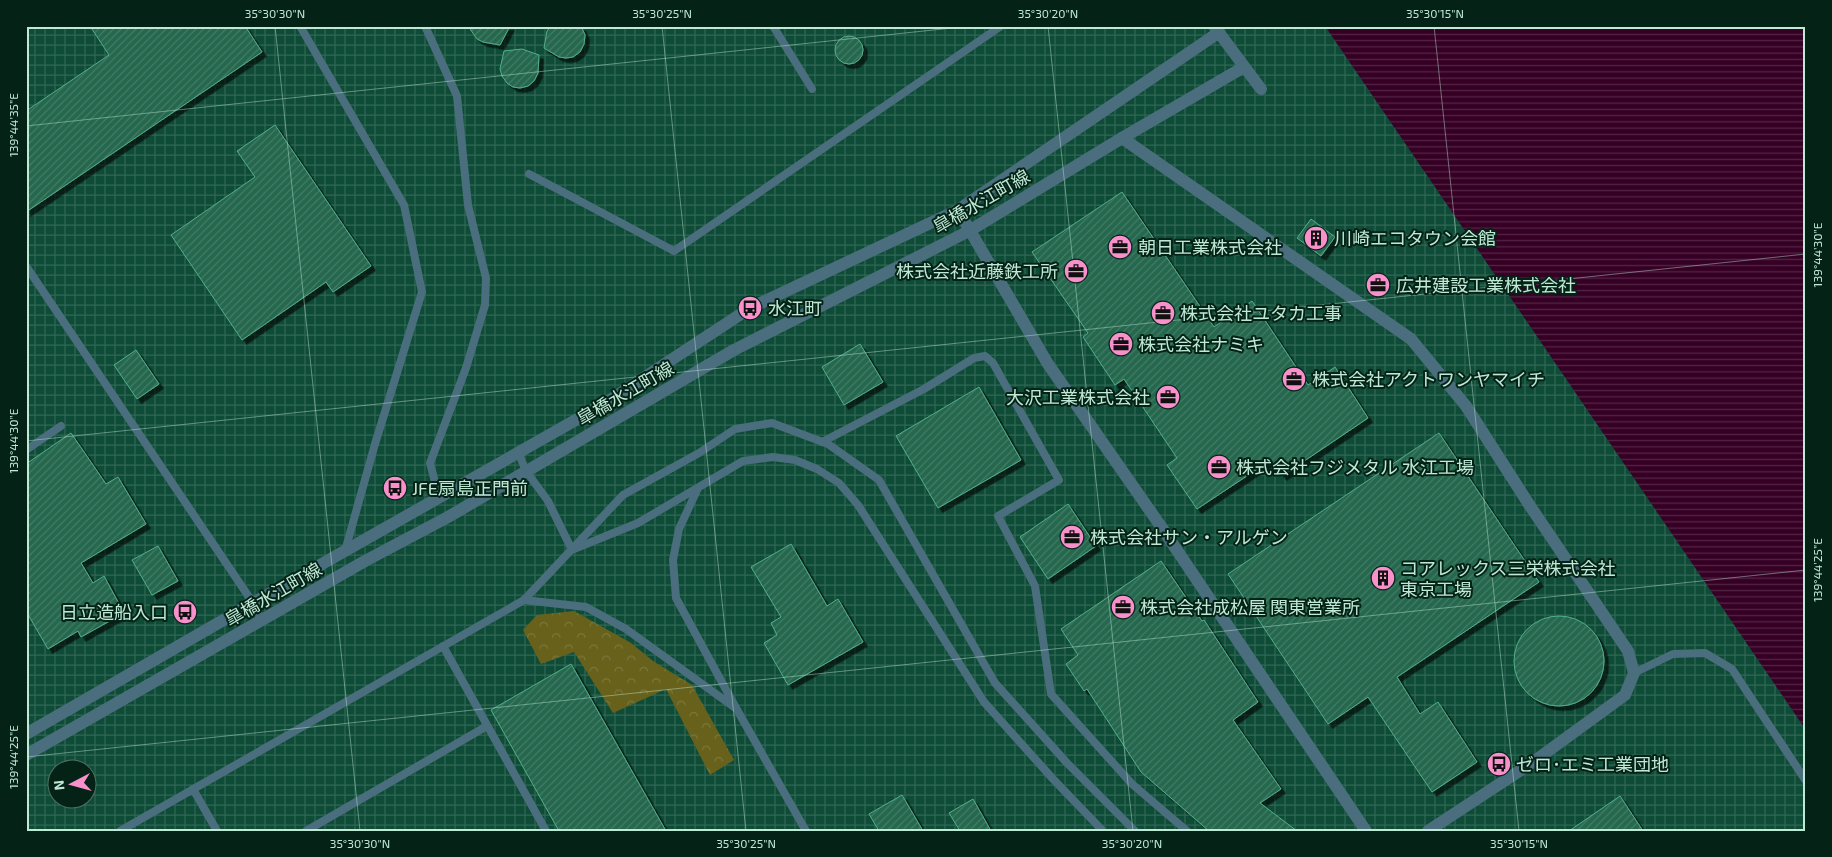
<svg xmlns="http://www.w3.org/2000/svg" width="1832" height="857" viewBox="0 0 1832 857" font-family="'Exo 2','Noto Sans JP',sans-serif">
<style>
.industrial{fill:url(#industrial-grid);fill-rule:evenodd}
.forest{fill:url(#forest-crowns)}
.water{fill:url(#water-rules)}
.building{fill:url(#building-hatch);stroke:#52af8a;filter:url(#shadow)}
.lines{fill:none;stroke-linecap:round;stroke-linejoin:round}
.service{stroke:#4a6e7d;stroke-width:8}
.minor{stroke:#4a6e7d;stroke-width:12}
.tertiary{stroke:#4a6e7d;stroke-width:12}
.ticks{fill:none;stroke:#bee9d5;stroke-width:1;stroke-opacity:0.45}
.labels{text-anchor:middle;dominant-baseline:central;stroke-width:4;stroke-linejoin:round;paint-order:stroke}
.street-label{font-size:18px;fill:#bee9d5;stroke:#052217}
.poi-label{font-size:18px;fill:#bee9d5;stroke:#052217;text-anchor:start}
.neatline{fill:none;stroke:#bee9d5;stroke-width:2}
.ticks-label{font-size:12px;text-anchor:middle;fill:#bee9d5}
</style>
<defs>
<pattern id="industrial-grid" width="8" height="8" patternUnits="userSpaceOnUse" patternTransform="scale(1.25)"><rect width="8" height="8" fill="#0f4c38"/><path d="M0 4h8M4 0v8" fill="none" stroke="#306654"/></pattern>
<pattern id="forest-crowns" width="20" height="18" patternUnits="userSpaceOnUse" patternTransform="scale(1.25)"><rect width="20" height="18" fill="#67611b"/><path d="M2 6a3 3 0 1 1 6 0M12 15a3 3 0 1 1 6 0" fill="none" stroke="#7b783b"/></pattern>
<pattern id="water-rules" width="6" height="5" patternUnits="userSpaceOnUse" patternTransform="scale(1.25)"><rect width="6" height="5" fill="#360025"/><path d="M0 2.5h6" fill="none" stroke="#512544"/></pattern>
<pattern id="building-hatch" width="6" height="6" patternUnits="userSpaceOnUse" patternTransform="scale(1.25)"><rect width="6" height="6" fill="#25674e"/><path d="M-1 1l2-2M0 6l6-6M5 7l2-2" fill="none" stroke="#437d67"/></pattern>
<filter id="shadow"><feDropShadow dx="4.5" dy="4.5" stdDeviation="0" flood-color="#0009"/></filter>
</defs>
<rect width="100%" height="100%" fill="#0a3f2d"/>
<path class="industrial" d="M26 26H1325L1806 730V831H26ZM58 770H88V800H58Z"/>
<path class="forest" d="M574 611 631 643 653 661 692 685 734 760 710 775 666 689 613 713 574 652 541 664 523 630 537 615Z"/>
<path class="water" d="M1325 26H1806V730Z"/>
<g class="building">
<path d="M90 26H245L262 52 26 212V111L109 55Z"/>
<path d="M468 26H510L500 45 483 42 477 39Z"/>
<path d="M551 26H581L585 35 584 44 580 52 573 57 566 58 559 57 544 48 547 31Z"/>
<circle cx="849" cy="50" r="14"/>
<path d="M522 49 539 55 538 73 534 81 528 86 520 88 513 87 507 83 502 76 500 69 504 51Z"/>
<path d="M275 125 371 266 333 292 326 282 242 340 171 235 255 177 237 151Z"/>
<path d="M1122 192 1214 327 1252 301 1308 385 1335 367 1368 418 1282 476 1271 460 1197 509 1167 465 1177 458 1124 379 1115 385 1083 337 1088 333 1032 252Z"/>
<path d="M1311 219 1335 237 1321 256 1297 238Z"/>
<path d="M860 344 883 382 844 405 822 367Z"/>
<path d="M136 350 159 384 137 399 114 365Z"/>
<path d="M979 387 1021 460 938 508 896 436Z"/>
<path d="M71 433 106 484 118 477 146 524 81 563 93 583 104 576 124 613 81 637 78 631 48 649 26 611V464Z"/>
<path d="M1439 433 1539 582 1397 677 1420 714 1438 702 1477 762 1432 792 1368 697 1328 724 1228 574Z"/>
<path d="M1068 504 1096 546 1048 579 1020 537Z"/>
<path d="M791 544 827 606 838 599 863 642 788 685 764 643 777 635 771 623 781 617 751 567Z"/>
<path d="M158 546 178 581 152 595 132 560Z"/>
<path d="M1161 561 1202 621 1204 620 1258 702 1233 720 1281 789 1260 803 1297 831H1209L1141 772 1087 689 1084 691 1066 664 1078 655 1061 629Z"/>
<circle cx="1559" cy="661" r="45"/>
<path d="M571 664 666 831H559L491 710Z"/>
<path d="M902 795 923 831H879L869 814Z"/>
<path d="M1620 796 1643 831H1569Z"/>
<path d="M973 799 991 831H960L949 813Z"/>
</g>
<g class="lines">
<g class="service">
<path d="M300 26 404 205 422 292 375 444 345 551"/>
<path d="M425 26 457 96 468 205 486 278 485 305 466 368 430 463 439 497"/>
<path d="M773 26 812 89"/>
<path d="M529 174 674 251 1001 26"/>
<path d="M26 266 253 603 262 620"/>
<path d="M822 442 924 389 974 358 985 356 993 363 1059 480 998 516 1035 586 1051 694 1132 784 1187 831"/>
<path d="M26 450 61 426"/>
<path d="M518 452 526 471 548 501 572 550"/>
<path d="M698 488 679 529 673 560 676 598 736 708 806 831"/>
<path d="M574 549 638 523 743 461 773 457 795 460 817 469 839 483 858 505 984 702 1053 779 1103 831"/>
<path d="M524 600 586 607 626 629 734 707"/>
<path d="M443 646 546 831"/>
<path d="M1634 673 1673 654 1705 653 1732 669 1806 781"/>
<path d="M193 789 217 831"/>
<path d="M120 831 524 600 623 495 699 453 735 429 772 423 828 444 879 480 995 683 1067 763 1135 831"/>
<path d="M306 831 487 726"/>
</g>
<g class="minor">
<path d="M1214 26 1261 89"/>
<path d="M1122 138 1411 339 1466 406 1530 506 1628 651 1634 673 1625 695 1533 762 1428 831"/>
<path d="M958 210 1048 364 1162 528 1366 831"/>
</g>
<g class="tertiary">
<path d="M26 734 253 603 604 404 750 308 958 210 1218 33"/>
<path d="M26 755 365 561 448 517 734 350 969 231 1122 138 1244 67"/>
</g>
</g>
<path class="ticks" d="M275 26 360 831M662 26 746 831M1048 26 1133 831M1434 26 1519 831M26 126 971 26M26 441 1806 254M26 757 1806 570"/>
<defs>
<g id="building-disc" transform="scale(1.25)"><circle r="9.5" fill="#f890cc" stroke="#052217"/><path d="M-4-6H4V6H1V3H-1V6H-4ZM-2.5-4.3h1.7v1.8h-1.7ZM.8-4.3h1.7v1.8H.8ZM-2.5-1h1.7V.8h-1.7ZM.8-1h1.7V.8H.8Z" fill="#111"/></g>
<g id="office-disc" transform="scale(1.25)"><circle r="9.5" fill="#f890cc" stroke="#052217"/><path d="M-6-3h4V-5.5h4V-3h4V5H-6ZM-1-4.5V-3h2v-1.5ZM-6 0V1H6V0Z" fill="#111"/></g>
<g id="bus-disc" transform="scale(1.25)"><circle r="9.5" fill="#f890cc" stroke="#052217"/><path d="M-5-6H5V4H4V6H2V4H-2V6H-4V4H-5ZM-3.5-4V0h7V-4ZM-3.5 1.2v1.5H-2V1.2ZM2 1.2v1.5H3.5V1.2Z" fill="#111"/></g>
</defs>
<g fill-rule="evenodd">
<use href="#building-disc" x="1316" y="238"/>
<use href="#office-disc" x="1120" y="247"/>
<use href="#office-disc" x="1076" y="271"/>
<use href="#office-disc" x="1378" y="285"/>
<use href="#bus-disc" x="750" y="308"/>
<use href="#office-disc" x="1163" y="313"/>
<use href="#office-disc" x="1121" y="344"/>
<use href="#office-disc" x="1294" y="379"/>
<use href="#office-disc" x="1168" y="397"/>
<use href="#office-disc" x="1219" y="467"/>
<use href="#bus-disc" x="395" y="488"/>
<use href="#office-disc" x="1072" y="537"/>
<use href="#building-disc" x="1383" y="578"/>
<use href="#office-disc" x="1123" y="607"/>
<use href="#bus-disc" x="185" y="612"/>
<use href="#bus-disc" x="1499" y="764"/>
</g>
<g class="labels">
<g class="street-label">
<text transform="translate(981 201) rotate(-30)">皐橋水江町線</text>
<text transform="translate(625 393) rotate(-30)">皐橋水江町線</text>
<text transform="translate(273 594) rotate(-30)">皐橋水江町線</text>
</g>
<g class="poi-label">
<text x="1334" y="238">川崎エコタウン会館</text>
<text x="1138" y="247">朝日工業株式会社</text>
<text x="1058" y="271" text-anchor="end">株式会社近藤鉄工所</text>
<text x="1396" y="285">広井建設工業株式会社</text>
<text x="768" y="308">水江町</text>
<text x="1180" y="313">株式会社ユタカ工事</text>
<text x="1138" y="344">株式会社ナミキ</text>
<text x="1312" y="379">株式会社アクトワンヤマイチ</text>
<text x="1150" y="397" text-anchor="end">大沢工業株式会社</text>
<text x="1236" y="467">株式会社フジメタル 水江工場</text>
<text x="412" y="488">JFE扇島正門前</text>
<text x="1090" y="537">株式会社サン・アルゲン</text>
<text x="1400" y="568">コアレックス三栄株式会社<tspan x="1400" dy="21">東京工場</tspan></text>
<text x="1140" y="607">株式会社成松屋 関東営業所</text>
<text x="168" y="612" text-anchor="end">日立造船入口</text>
<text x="1516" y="764">ゼロ･エミ工業団地</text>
</g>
</g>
<rect width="1832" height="857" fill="none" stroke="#052217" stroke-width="55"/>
<g transform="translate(72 784) rotate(264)"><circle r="24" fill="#052217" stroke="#4f7263"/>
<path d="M0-4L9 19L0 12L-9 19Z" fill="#f890cc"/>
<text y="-8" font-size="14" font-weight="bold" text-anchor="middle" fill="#bee9d5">N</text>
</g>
<rect x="28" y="28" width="1776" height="802" class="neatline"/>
<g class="ticks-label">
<text x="275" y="18">35°30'30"N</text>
<text x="662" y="18">35°30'25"N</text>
<text x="1048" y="18">35°30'20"N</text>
<text x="1435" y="18">35°30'15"N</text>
<text transform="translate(14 125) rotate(-90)" y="4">139°44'35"E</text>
<text transform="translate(1818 255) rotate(-90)" y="4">139°44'30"E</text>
<text transform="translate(14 441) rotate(-90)" y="4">139°44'30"E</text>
<text transform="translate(1818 570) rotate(-90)" y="4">139°44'25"E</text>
<text transform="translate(14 757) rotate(-90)" y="4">139°44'25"E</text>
<text x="360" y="848">35°30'30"N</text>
<text x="746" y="848">35°30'25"N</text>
<text x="1132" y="848">35°30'20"N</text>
<text x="1519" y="848">35°30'15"N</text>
</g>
</svg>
